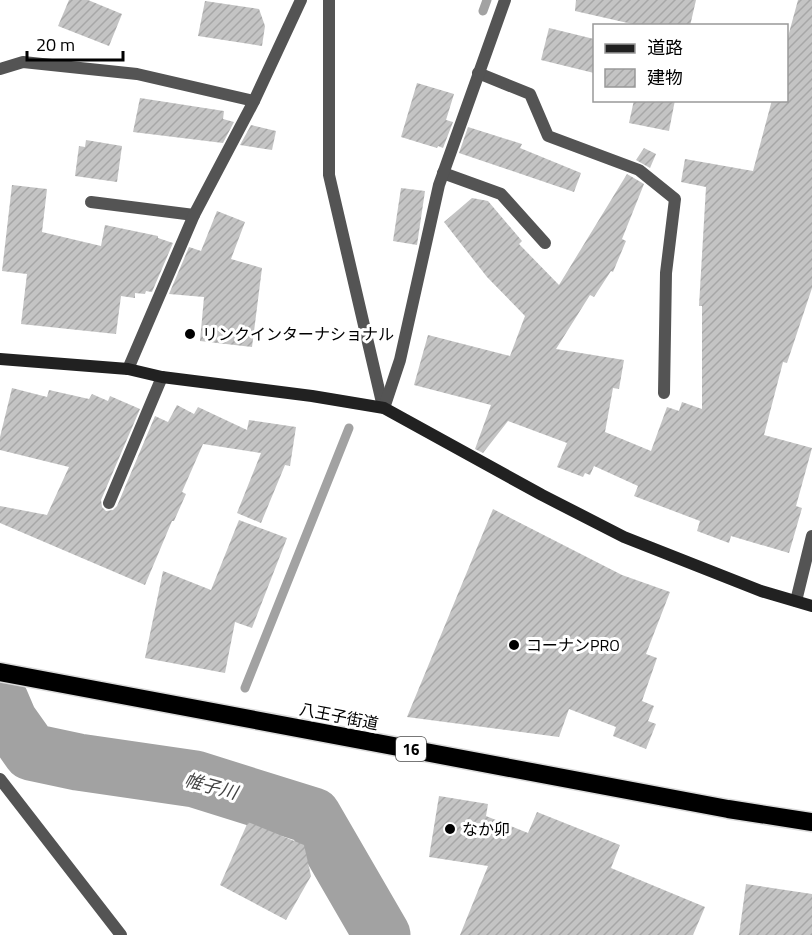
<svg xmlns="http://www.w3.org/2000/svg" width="812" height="935" viewBox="0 0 812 935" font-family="'Titillium Web','Noto Sans JP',sans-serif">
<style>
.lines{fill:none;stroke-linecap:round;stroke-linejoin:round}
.stream{stroke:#a2a2a2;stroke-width:9}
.river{stroke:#a2a2a2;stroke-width:57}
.building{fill:url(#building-hatch)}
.highway-casing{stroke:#dbdbdb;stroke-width:21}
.lane{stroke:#545454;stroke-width:12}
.street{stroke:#545454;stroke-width:12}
.secondary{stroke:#212121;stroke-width:12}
.highway{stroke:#000;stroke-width:18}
.poi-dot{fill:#000;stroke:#fff;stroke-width:2}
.labels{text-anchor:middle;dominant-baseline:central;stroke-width:6;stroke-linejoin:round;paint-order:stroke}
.shield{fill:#fff;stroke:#4c4c4c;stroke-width:1.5}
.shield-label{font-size:15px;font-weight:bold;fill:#000}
.poi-label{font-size:16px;fill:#000;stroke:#fff;text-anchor:start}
.street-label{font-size:16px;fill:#000;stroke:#fff}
.water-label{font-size:18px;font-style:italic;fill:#434343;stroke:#fff}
</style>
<defs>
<pattern id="building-hatch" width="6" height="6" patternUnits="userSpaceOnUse" patternTransform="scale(1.5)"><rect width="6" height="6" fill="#c4c4c4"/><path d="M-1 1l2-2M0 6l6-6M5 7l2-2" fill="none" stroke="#a7a7a7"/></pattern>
</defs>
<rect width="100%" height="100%" fill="#fff"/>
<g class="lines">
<g class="stream">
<path d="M483 11 487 0"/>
<path d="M245 688 349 428"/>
</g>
<path class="river" d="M0 700 9 721 31 752 78 762 195 779 313 816 382 935"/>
</g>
<g class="building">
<path d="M69 0H88L122 14 109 46 58 26Z"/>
<path d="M576 0H696L690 26H641L575 11Z"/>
<path d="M798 0H812V288L787 363 783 362 764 435 812 448 796 506 802 508 789 553 731 536 729 543 697 531 700 521 634 496 638 486 594 466 590 475 585 473 583 477 557 467 567 443 508 421 483 453 475 449 491 405 414 385 428 335 510 356 525 316 487 277 444 222 472 198 488 201 522 241 519 244 559 285 627 174 644 184 622 239 626 241 613 272 611 271 594 297 590 295 556 349 624 360 619 389 613 388 605 432 651 451 667 407 679 411 682 402 702 409V306H699L706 187 681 182 685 159 753 171 772 100H786V44Z"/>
<path d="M205 1 259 9 265 26 262 46 198 36Z"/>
<path d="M549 28 594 39V73L541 60Z"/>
<path d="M417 83 454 94 446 120 453 122 443 148 438 146 437 148 401 137Z"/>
<path d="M140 98 224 111 223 119 234 122 223 143 133 132Z"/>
<path d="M634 100H675L669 131 629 123Z"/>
<path d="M251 125 276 131 272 150 240 145Z"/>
<path d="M468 127 522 144 520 148 581 173 574 192 459 153Z"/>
<path d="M86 140 122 146 117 182 75 176 79 146 85 147Z"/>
<path d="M644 148 656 154 650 168 636 160Z"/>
<path d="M12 185 47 189 42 232 101 246 105 225 158 236V238L173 243 152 292 146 291 145 294 135 293V298L121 296 116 334 21 324 27 274 2 271Z"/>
<path d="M401 188 425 191 417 245 393 241Z"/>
<path d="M217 211 245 222 231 259 262 268 252 347 200 341 204 297 169 294 189 247 201 251Z"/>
<path d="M12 388 47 397 49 390 89 399 92 394 108 401 110 396 140 409 101 500 102 507 106 511 113 510 117 506 155 416 168 422 177 405 194 414 198 407 247 430 249 420 296 427 290 466 285 465 261 523 237 513 261 453 203 444 182 492 186 494 174 521H172L145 585 0 523V506L47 515 69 467 0 450V437Z"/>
<path d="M493 509 622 575 670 592 646 654 657 658 642 701 654 706 648 721 656 724 646 749 613 736 616 727 569 709 559 737 407 717Z"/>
<path d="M239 520 287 538 252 628 235 622 225 673 145 658 163 571 211 590Z"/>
<path d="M439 796 488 804 486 816 528 833 537 812 620 845 611 868 705 907 693 935H460L488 866 429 857Z"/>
<path d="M248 822 304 845 311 876 286 920 220 885Z"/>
<path d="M746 884 812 894V935H739Z"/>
</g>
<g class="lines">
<g class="highway-casing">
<path id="highway" d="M0 672 728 809 812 822"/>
</g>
<g class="lane">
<path d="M443 173 501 194 545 243"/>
<path d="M91 202 194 215"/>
<path d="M109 503 162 377"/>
<path d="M796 601 812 536"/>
<path d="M0 779 121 935"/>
</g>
<g class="street">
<path d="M329 0V175L383 407"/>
<path d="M0 69 23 62 137 74 254 101"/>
<path d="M478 73 530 94 548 136 639 170 675 199 666 273 664 393"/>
<path d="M128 369 194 215 254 101 301 0"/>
<path d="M384 408 400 360 439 185 505 0"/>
</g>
<path class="secondary" d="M0 359 128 369 162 377 312 396 384 408 542 495 624 537 761 591 812 606"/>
<use href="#highway" class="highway"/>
</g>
<g class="poi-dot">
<circle cx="190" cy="334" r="6"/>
<circle cx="514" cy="645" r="6"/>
<circle cx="450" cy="829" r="6"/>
</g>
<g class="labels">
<rect class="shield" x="396" y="737" width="30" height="24" rx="4.5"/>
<g class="shield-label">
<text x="411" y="749">16</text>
</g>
<g class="poi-label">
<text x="202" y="334">リンクインターナショナル</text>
<text x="526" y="645">コーナンPRO</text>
<text x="462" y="829">なか卯</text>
</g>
<g class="street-label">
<text transform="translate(339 716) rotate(11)">八王子街道</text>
</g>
<g class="water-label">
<text transform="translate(211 786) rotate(15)">帷子川</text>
</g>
</g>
<rect x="593" y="24" width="195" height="78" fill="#ffffff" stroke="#999999" stroke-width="1.5"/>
<rect x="605" y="44" width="30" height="9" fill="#212121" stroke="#999999" stroke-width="1.5"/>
<text x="647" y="54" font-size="18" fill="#000000">道路</text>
<rect x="605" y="69" width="30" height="18" fill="url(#building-hatch)" stroke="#999999" stroke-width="1.5"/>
<text x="647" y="84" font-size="18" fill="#000000">建物</text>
<path d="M27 51v9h96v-9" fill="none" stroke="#000000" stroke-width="3"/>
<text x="36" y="51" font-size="18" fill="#000000" stroke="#ffffff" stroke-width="4.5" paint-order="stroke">20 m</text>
</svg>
